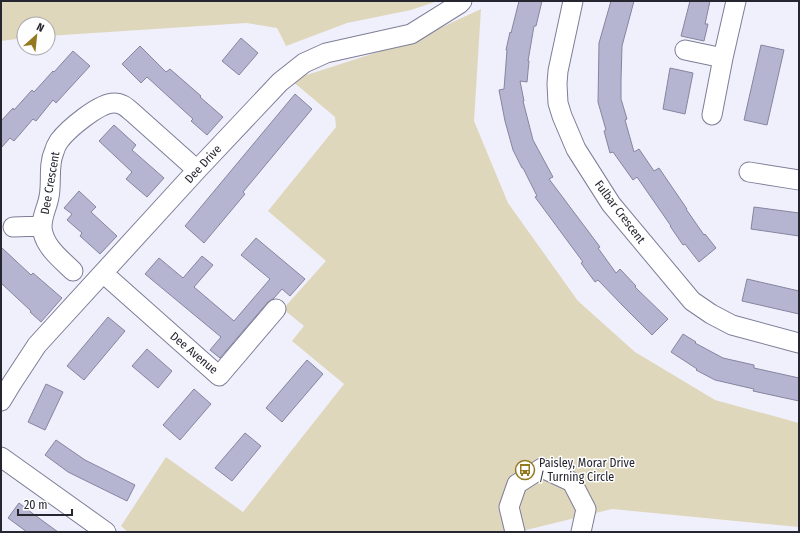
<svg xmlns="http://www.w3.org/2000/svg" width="800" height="533" viewBox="0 0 800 533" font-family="'Fira Sans Condensed',sans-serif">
<rect width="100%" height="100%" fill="#f0f0fc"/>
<path fill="#dfd7bc" d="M1,1H438L411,10L347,23L286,46L277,28L246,23L48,36V24H24V38L1,41Z
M481,9L474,121L508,203L578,301L635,352L715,400L799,423V527L612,509L518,532H128L121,526L166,457L243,512L344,384L292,341L304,326L283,309L326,261L268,211L336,127L335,117L291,80L412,41Z"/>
<path fill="#b5b5d2" stroke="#8585a0" d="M519,1H542L536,26H534L528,61H529L527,82L520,81L524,101H523L533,140L553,177L549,179L600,247L598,248L616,273L620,269L636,286L635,287L668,319L652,335L624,307L598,280L595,282L581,263L583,262L535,197L537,196L523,168H522L513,150L505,121L499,90L504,89L507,50H506L510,32L511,33Z
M611,1H634L622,46L621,80V99L627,119L625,120L634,152L639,149L654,171L659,168L687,209H686L704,235L705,234L716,248L699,262L685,244L683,245L670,226H671L637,177L633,180L613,152L610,153L604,131L606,130L598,102L599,43Z
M690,1H710L705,24H708L704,41L681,36Z
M241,38L258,53L239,75L222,61Z
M761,45L784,50L767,125L744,120Z
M140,46L166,72L170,69L201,96L200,97L223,117L207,135L191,121L193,119L147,77L141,83L122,64Z
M73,51L90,66L56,103L53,100L36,121L33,119L14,141L10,138L1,148V121L13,108L14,110L32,90L34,92L53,71L54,72Z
M670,68L693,73L685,114L663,109Z
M295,94L312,109L243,192L245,194L204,243L185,226Z
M114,125L136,145L132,150L164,178L147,197L126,179L132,172L99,141Z
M79,191L96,207L91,212L117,236L100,254L80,236L82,233L67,220L72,214L64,208Z
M754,207L799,213V236L751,229Z
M256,238L305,279L290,296L282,289L274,298L268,302L220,358L210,350L221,337L145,274L159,258L183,278L202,256L213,265L194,287L234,321L270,279L241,255Z
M1,247L31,275L33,273L62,298L41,322L30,312L31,311L1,283Z
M747,279L799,291V314L742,301Z
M108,317L125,331L84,380L67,366Z
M683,334L696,342L695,343L723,358L754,365V368L799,378V401L753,391L754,389L715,380L696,370L697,369L671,352Z
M147,349L172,371L158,388L132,366Z
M307,360L323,374L282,422L266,408Z
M46,384L63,392L45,430L28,422Z
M194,389L211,404L180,440L163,425Z
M245,433L261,446L232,481L215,468Z
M56,440L85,460L135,485L127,501L68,472L45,455Z
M19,503L32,513L58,532H27L8,518Z"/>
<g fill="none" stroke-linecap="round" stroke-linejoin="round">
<g stroke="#7e7d98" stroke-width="21">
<path id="minor" d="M573,1L558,71L557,84L558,103L562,116L576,149L611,204L692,301L711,314L732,325L799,343
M685,50L723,58
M712,115L723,58L736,1
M749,172L799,180
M13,227L42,226
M73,271C62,260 47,249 43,233C39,221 47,209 49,197C52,183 48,165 54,152C55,148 57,144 59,141C68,129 99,103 114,103C122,103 126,107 132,112L197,170
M103,273L219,376L276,309
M1,401L12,383L37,345L197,170L280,82L304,63L326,53L411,34L459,4L462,1
M1,457L106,532
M515,532L509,507L517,484L542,468L572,482L586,509L581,532"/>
</g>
<use href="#minor" stroke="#fff" stroke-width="19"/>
</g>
<defs>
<g id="bus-ring" transform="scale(1)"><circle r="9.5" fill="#fefefe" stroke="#937a21" stroke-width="1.5"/><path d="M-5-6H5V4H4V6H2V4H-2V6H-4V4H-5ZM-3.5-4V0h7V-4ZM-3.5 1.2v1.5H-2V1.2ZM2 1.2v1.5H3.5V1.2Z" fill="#937a21"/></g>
</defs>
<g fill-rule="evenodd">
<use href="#bus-ring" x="525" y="470"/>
</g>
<g text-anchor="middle" stroke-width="3" stroke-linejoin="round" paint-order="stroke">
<g font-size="12" fill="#262631" stroke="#fefefe">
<text transform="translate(203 164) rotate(-47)" y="4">Dee Drive</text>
<text transform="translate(50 183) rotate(-80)" y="4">Dee Crescent</text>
<text transform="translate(620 212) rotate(53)" y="4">Fulbar Crescent</text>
<text transform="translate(194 353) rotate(40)" y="4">Dee Avenue</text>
</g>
<g font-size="12" fill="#262631" stroke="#fefefe" text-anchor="start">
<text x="539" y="467">Paisley, Morar Drive<tspan x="539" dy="14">/ Turning Circle</tspan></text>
</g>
</g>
<rect width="800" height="533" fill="none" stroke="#262631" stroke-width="4"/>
<g transform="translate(36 36) rotate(27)"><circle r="19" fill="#fefefe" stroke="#a8a8ac"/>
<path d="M0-3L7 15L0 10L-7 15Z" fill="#937a21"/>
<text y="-6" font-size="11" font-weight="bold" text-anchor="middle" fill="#262631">N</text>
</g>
<path d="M18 509v6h54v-6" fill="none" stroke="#262631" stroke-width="2"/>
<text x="24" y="509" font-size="12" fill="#262631" stroke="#fefefe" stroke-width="3" paint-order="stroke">20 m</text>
</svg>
